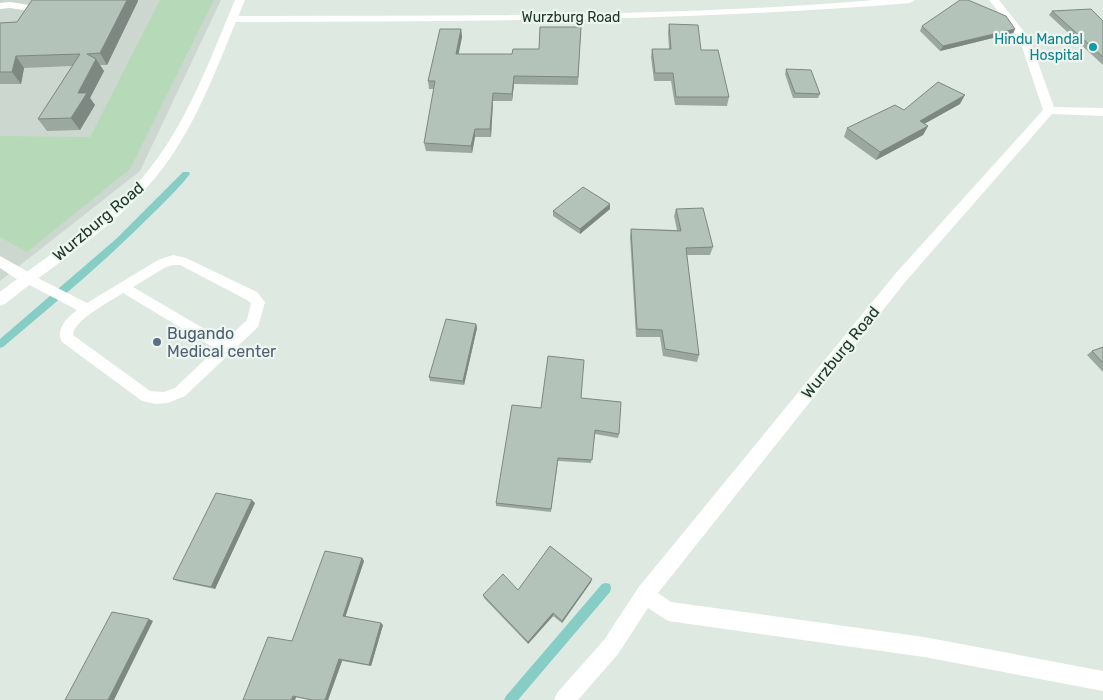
<svg xmlns="http://www.w3.org/2000/svg" width="1103" height="700" viewBox="0 0 1103 700" font-family="Rubik,sans-serif">
<rect width="100%" height="100%" fill="#dde9e1"/>
<path fill="#ccd8cf" d="M0,0H221L140,171L0,281Z"/>
<path fill="#b6dab7" d="M160,0H214L130,169L27,252L0,237V136L90,137Z"/>
<g fill="none" stroke-linecap="round" stroke-linejoin="round">
<path fill="#86cdc5" fill-rule="evenodd" d="M183,172H189L190,174C174,194 154,212 136,230C94,271 48,309 3,347L0,348V339L116,239Z
M606,583L610,584L611,588L610,592L518,700H504L506,696L602,584Z"/>
<path fill="#fff" fill-rule="evenodd" d="M173,255L186,258L257,292L265,302L258,327L185,396L168,403L156,404L142,401L62,342C55,329 67,318 77,310L22,281L21,278L22,275H32L87,303L158,260ZM173,265H180L247,300L251,303L247,320L225,341L133,287L166,267ZM123,293L216,349L175,388L164,392L150,391L73,335C74,319 110,302 123,293Z"/>
<path fill="#fff" fill-rule="evenodd" d="M875,0H915L910,3C684,22 458,21 232,22L227,19L232,16C446,15 661,18 875,0Z
M989,0H999L1029,38L1054,107L1103,108V116L1052,114L906,281L658,593L671,602L924,637L1103,671V691L924,657L668,621L648,608L618,654L578,700H554L557,693L604,640L638,588L896,273L1043,110L1019,38Z
M10,2L35,6L40,9L35,12L10,8L0,9V3Z
M0,256L32,274L34,278L32,282C21,285 9,273 0,268Z"/>
<path fill="#fff" fill-rule="evenodd" d="M235,0H245C218,63 195,134 149,185C108,232 53,265 5,304L0,306V292C47,255 102,223 142,178C186,127 209,61 235,0Z"/>
</g>
<path fill="#9aa89f" d="M32,0H138V1L107,65H100L104,71L90,98L95,105L80,130L47,131L38,119L72,66L24,68L21,84H0V23L17,22Z
M1052,11L1103,21V65L1049,15Z
M669,24L701,50L729,97L727,106L675,105L671,81H654L651,57L652,49H669L668,32Z
M922,26L1015,29L1013,33L940,51L920,31Z
M581,27L578,85L514,84L512,101H493L491,137H475L472,153L426,151L424,143L434,89H429L428,81L461,29L462,37L458,54H512L539,49Z
M786,69L820,94L818,98H793L785,74Z
M960,104L924,124L928,126L923,135L876,160L844,137L847,128L904,110Z
M610,204V209L580,234L553,216V211Z
M676,209L713,247L710,255H687L699,355L697,362L663,356L660,337H636L630,237L631,229L677,230L674,216Z
M476,324L477,328L464,385L430,381L429,377Z
M1103,347V372L1087,355L1092,351Z
M581,398L619,434L618,438L595,434L591,463L558,461L551,512L496,506V503L541,408Z
M255,503L215,589L177,581L173,579Z
M362,558L364,561L345,616L383,625L371,666L342,661L328,700H310L296,697L295,700L292,641Z
M591,582L562,623L553,616L528,644L484,598L483,595L518,590Z"/>
<path fill="#7d8882" d="M127,0H138V1L107,65L100,53Z
M461,29L462,37L457,62L456,54Z
M1015,29L1013,33L940,51L943,46Z
M16,56L24,68L21,84L12,72Z
M96,59L104,71L90,98L95,105L80,130L71,118L78,93Z
M514,76V84L512,101V94Z
M493,93V101L491,137L490,129Z
M965,95L960,104L915,129L920,121Z
M928,126L923,135L876,160L880,152Z
M475,129V137L472,153L471,146Z
M610,204V209L580,234V229Z
M476,324L477,328L464,385L463,381Z
M252,500L255,503L215,589L211,587Z
M362,558L364,561L345,618L343,616Z
M592,579L591,582L562,623V621Z
M553,613V616L528,644V642Z
M149,619L153,621L114,700H108Z
M381,623L383,625L371,666L369,665Z
M339,659L342,661L328,700H325Z
M293,696L296,697L295,700H291Z"/>
<path fill="#b3c3b9" stroke="#7d8882" d="M32,0H127L100,53L87,54L96,59L78,93H87L71,118L38,119L80,54L16,56L12,72H0V23L17,22Z
M960,0H968L1006,16L1015,29L943,46L922,26Z
M1091,9L1103,21V57L1052,11Z
M669,24L698,25L701,50H718L729,97H676L673,73H655L652,49H671Z
M540,27H581L578,77L514,76L512,94L493,93L490,129H475L471,146L424,143L435,81H428L440,29H461L456,54H512L513,49H539Z
M786,69L811,70L820,94L795,93Z
M938,82L965,95L920,121L928,126L880,152L847,128L895,105L904,110Z
M583,187L610,204L580,229L553,211Z
M703,208L713,247L686,248L699,355L665,349L662,330L637,329L631,229L681,231L676,209Z
M446,319L476,324L463,381L429,377Z
M1103,347V363L1092,351Z
M548,356L584,360L581,398L621,402L619,434L595,430L592,460L558,458L551,509L496,503L512,405L541,408Z
M216,493L252,500L211,587L173,579Z
M550,546L592,579L562,621L553,613L528,642L483,595L503,574L518,590Z
M325,551L362,558L343,616L381,623L369,665L339,659L325,700H312L293,696L291,700H243L268,637L292,641Z
M112,612L149,619L108,700H65Z"/>
<circle fill="#0f9aa8" stroke="#edf6ef" stroke-width="2" cx="1093" cy="47" r="5"/>
<circle fill="#5c6f8a" stroke="#edf6ef" stroke-width="2" cx="157" cy="342" r="5"/>
<g text-anchor="middle" stroke-width="4.5" stroke-linejoin="round" paint-order="stroke">
<g font-size="14" fill="#20372b" stroke="#edf6ef">
<text x="571" y="22">Wurzburg Road</text>
</g>
<g font-size="14" fill="#0d838f" stroke="#edf6ef" text-anchor="end">
<text x="1083" y="44">Hindu Mandal<tspan x="1083" dy="16">Hospital</tspan></text>
</g>
<g font-size="16" fill="#20372b" stroke="#edf6ef">
<text transform="translate(98 221) rotate(-40)" y="6">Wurzburg Road</text>
<text transform="translate(840 352) rotate(-51)" y="6">Wurzburg Road</text>
</g>
<g font-size="16" fill="#4e5e75" stroke="#edf6ef" text-anchor="start">
<text x="167" y="339">Bugando<tspan x="167" dy="18">Medical center</tspan></text>
</g>
</g>
</svg>
